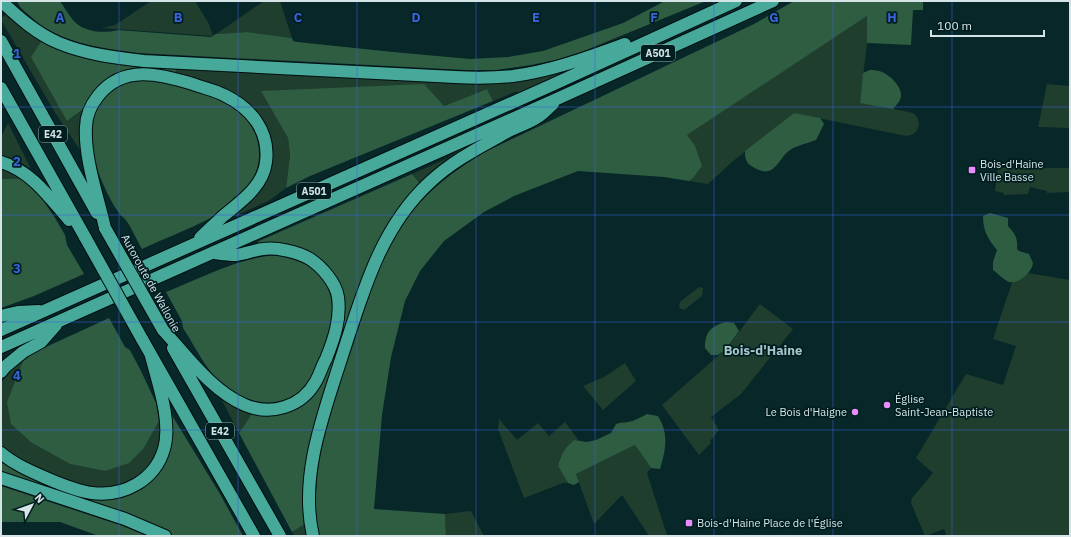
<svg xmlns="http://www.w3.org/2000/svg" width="1071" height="537" viewBox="0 0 1071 537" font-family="'IBM Plex Sans',sans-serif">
<rect width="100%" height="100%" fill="#082729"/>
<path fill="#203e2d" d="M151,1H195L209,24L213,36L102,28L115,25Z
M264,1H280L292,38L247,32L216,34Z
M8,13L43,39L67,121L86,108L82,153L54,111L1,20V18Z
M867,16V43L860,102L913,113C923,120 920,135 906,136L794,113L732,162L708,184L689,181L693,178L686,135Z
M574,66L575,68L519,94L517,91L493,101L487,89L444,106L262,91L288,138L290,155L286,188L270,200L231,218L250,200L261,188L263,123L175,73L177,67L424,79Z
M1047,84L1070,86V128L1038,127Z
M8,123L31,169L20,162L1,155V137Z
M484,138L421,185L412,174L448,158L462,148Z
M1,166L24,179H1Z
M998,168H1070V192L1047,193V191L1030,187L1028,194L1004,195V193L995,191Z
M1016,271L1070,280V536H947L944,529L925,536L911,503L912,498L933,473L916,458L966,374L1003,385L1016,346L993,339Z
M699,287L703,288L702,296L684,310L679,308L680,302Z
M760,304L793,329L741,394L711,417L719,430L710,441L711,443L699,455L662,405L726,349Z
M23,361L7,402L32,443L70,464L105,471L144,448L159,421L161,431L159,446L153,463L144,474L120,487L90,488L66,481L11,456L1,446V383L9,372Z
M625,363L636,381L603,410L583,386L604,377Z
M218,393L253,412L239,433Z
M499,419L517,440L538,423L549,436L565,422L579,441L574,440L561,456L558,466L568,483H563L524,498L498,429Z
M635,445L651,468L647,473L667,535L666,536H649L622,495L594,524L576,474Z
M471,511L484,536H446L445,514Z
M305,524L308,536H295L292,532Z"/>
<path fill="#2e5d42" d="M17,1H60C64,7 68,14 73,20C83,32 103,34 118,30L211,37L216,34L247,32L292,38L293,41L297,42L393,52L470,59L508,57L543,51L623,23L665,1H706L584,51L556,60L531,65L496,70H465L138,53C101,48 57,43 29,15C24,11 19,7 17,1Z
M794,1H923V10H913L911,45L867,43V16L687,135L695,146L702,166L693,178L689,181L664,177L578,171L514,196L484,212L444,241L420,271L405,301L391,357L382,415L374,509L445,514L446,536H319C306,472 336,393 357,333C369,296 381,257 403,224C425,192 455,169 489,150L754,24Z
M43,39L177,67L175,73L159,69L138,70L67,121L31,57Z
M870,70C873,70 876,70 879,71C888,73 902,86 901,96C901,101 896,105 893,109L860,103L863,73Z
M144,79C162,81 174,85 191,90C224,100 260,115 259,156C259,172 250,188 239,199C218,219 169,236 142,249C136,239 132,228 125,219C123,217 120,215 119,213C113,205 108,195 104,186C90,156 82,108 115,88C124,82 134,81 144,79Z
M424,84L444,106L487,89L493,101L310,176L286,188L290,155L288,138L261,91Z
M794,113L820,118L824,124L816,140C808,143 798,145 790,150C776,161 775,180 753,167C746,163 745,159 745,151Z
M412,174L421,185L381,240L304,499L305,524L292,532L239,433L253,412L273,414L326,372L338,282L327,265L315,256L257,245L259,241Z
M1,179H24L39,194L55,218L65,235L67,245L84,274L34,296L1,308Z
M990,213L1008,218V226C1015,234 1018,238 1017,249L1019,251L1029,254L1033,263C1032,272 1019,284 1009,282C1004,280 997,273 993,270V262L997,250C988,239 983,231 983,216Z
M278,255C294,260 314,264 323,279C338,304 332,322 323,349C320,357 318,367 314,375C293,412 250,409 221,383C205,369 195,346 183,328L182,321L166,292C202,278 239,257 278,255Z
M109,318L125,347L130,350L141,371L156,403L159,421L144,448L129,463L105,471L70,464L32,443L11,424L7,402L23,361L35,352Z
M726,322L734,323L739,331L726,349L718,355H711L705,348C705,332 711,326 726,322Z
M170,412L220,494L243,536H175L166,532L1,474V464L3,463L17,472L48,485L105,499L124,496L139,490L151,481Z
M647,414L658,416C669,434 666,449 660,469L651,468L635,445L576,474L579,482L574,485L568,483L558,466C561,454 565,448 574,440L587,442L596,440L611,433L616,424C621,422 624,423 628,422C635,421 641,417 647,414Z
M1,486L123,526L147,536H99L60,522H1Z"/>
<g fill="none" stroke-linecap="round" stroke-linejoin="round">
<g stroke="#000e11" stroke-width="14">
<path id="highway" d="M1,1C18,17 37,34 59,43C85,54 116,58 144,61L455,77C474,78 494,78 513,76C552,71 589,57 625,44
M1,41L97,213
M1,88L85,237
M1,162C31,171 49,197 69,220
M105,228C98,197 84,158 86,127C86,116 91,105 98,96C123,64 160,74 193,84C203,88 215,90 224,95C251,108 270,131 266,162C263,187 240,202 222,217C215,224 207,231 200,238
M1,316L18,312L39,311
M1,330L552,85L736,1
M163,330C187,356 212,391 245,405C271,416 302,407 316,381C320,374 322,366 326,359C334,339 341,319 338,297C336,283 322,267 310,259C298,252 277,247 263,249C254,250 245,254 236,255C229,255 222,254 215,253
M142,339L254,536
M1,347L559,98L773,1
M173,348L280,536
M1,372L6,366L23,352L41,342L56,325
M1,453C14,464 30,471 46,478C60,484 76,491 92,493C124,497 155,480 164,449C172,422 158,383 151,356
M1,478L125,519L165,536
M313,536C299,476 324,413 342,356C362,295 380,228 429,183C452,161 480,147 507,132C518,126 533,122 542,114C546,111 549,107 553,104"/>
</g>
<use href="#highway" stroke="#47a999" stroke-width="12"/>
<g stroke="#000e11" stroke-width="14" stroke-linecap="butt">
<path id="highway-bridge" d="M105,228L163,330
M85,237L142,339"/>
</g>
<use href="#highway-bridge" stroke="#47a999" stroke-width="12"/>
</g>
<path fill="none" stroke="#3965da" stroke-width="1" stroke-opacity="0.55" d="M119,1V536M238,1V536M357,1V536M476,1V536M595,1V536M714,1V536M833,1V536M952,1V536M1,107H1070M1,215H1070M1,322H1070M1,430H1070"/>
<g fill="#e98dfe" stroke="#001d20" stroke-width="1.5">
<rect x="968" y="166" width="8" height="8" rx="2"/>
<circle cx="887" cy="405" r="4"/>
<circle cx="855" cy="412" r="4"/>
<rect x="685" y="519" width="8" height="8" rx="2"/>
</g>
<g text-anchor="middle" stroke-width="3.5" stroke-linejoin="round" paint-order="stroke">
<g fill="#001d20" stroke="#95a9ab" stroke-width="1">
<rect x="641" y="45" width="34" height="16" rx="3"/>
<rect x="39" y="126" width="28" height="16" rx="3"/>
<rect x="297" y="183" width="34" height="16" rx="3"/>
<rect x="206" y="423" width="28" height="16" rx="3"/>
</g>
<g font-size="10" font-weight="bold" fill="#d5e5e7">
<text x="658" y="57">A501</text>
<text x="53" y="138">E42</text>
<text x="314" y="195">A501</text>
<text x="220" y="435">E42</text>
</g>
<g font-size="11" fill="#d5e5e7" stroke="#001d20" text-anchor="start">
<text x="980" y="168">Bois-d'Haine<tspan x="980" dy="13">Ville Basse</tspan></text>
<text x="895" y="403">Église<tspan x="895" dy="13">Saint-Jean-Baptiste</tspan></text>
<text x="847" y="416" text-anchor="end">Le Bois d'Haigne</text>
<text x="697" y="527">Bois-d'Haine Place de l'Église</text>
</g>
<g font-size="11" fill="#d5e5e7" stroke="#001d20">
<text transform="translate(151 283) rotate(61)" y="4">Autoroute de Wallonie</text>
</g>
<g font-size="13" font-weight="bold" fill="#a6c7cb" stroke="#001d20">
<text x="763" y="355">Bois-d'Haine</text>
</g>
</g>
<g font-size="13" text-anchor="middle" font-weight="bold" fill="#3965da" stroke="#001d20" stroke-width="3.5" stroke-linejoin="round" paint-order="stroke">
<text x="60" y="22">A</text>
<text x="178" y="22">B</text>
<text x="298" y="22">C</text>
<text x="416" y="22">D</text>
<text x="536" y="22">E</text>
<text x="654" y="22">F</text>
<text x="774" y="22">G</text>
<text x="892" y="22">H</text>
<text x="17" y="58">1</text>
<text x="17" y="166">2</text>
<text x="17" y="273">3</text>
<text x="17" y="380">4</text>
</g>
<rect width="1071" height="537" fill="none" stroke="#d5e5e7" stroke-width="4"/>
<g transform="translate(32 505) rotate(49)" stroke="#001d20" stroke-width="3" paint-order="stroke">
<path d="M0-3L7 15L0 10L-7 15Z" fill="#d5e5e7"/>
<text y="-6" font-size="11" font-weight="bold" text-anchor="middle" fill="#d5e5e7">N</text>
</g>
<path d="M931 30v6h113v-6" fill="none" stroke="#d5e5e7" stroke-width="2"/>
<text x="937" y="30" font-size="12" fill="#d5e5e7" stroke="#001d20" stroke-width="3" paint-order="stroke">100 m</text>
</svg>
